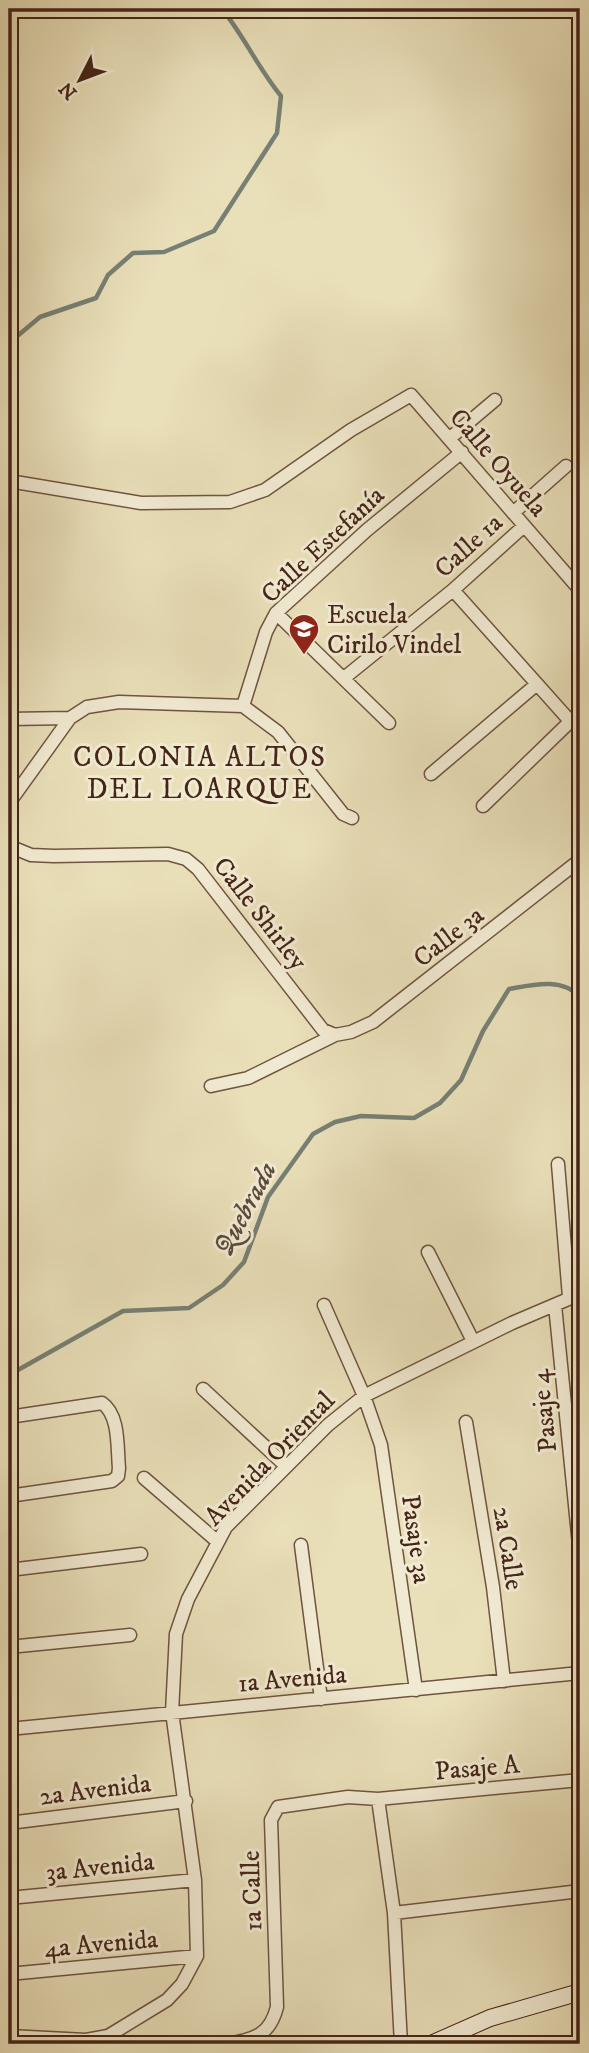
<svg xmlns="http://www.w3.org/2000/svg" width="589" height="2053" viewBox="0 0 589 2053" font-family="'IM FELL DW Pica',serif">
<rect width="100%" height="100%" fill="#e9dfb9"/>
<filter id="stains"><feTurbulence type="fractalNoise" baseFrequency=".00286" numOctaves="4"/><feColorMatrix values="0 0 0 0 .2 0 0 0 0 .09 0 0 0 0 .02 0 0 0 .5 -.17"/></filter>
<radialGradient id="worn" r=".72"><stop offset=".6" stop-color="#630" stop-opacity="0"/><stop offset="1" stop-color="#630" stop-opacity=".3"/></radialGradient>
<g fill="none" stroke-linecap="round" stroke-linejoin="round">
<path stroke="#778074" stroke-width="4.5" d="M9,343L40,317L96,298L108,275L133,253L164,252L214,231L277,133L281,96C258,68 244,36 222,9
M9,1375L123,1311L189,1308L223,1285L244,1262L268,1197L313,1134L335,1122L361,1116L414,1118L440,1103L461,1080L483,1031L509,989C532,985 562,977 580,997"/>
<g stroke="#6f5440" stroke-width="15">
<path id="street" d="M450,438L495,400
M9,481L141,503L230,502L265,490L351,430L411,395L580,590
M513,513L566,466
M453,590L570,721
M276,613L389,723
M344,678L453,590L524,526
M243,706L266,632L276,613L367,530L462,452
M9,719L70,718L87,707L119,702L243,706L278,732L343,814L352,818
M431,774L537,684
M9,803L70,718
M483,806L580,712
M9,846L31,855L54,856L168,854L186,859L198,869L323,1030L335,1035
M211,1086L248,1078L335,1035L351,1032L373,1022L580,860
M558,1164L569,1297
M428,1252L473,1341
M324,1305L364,1396L381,1445L416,1690
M555,1305L580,1555
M203,1389L286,1466
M9,1417L102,1403C120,1415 117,1449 119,1468L118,1476L112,1481L9,1496
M466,1422L493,1587L504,1681
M144,1478L218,1542
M301,1545L321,1699
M9,1570L141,1554
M9,1647L130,1635
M9,1729L580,1673
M378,1799L394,1913L401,2044
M9,1823L186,1801
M9,1898L195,1880
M394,1913L580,1891
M9,1974L197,1956
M9,2036L86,2040L108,2036L167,2000L182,1984L197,1956L195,1880L172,1712L176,1634L188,1599L226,1527L328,1425L364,1396L512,1323L580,1294
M228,2044C255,2039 270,2035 277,2007L271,1820L278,1807L348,1797L378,1799L580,1780"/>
</g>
<g stroke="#462517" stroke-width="18">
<path id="secondary" d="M431,2044L490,2018L580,1992"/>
</g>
<use href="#street" stroke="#f1ead2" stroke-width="12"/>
<use href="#secondary" stroke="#f1ead2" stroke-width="16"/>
</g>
<defs>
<g id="school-pin" transform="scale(1.575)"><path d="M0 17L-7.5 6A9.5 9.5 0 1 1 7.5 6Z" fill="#8f2418" stroke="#f1ead2"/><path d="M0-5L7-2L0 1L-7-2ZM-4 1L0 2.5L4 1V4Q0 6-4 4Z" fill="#fff"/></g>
</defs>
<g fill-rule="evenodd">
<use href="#school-pin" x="304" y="629"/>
</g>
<g text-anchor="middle" stroke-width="6" stroke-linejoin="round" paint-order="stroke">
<g font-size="26" fill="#462517" stroke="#f1ead2">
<text transform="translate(499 462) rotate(49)" y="9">Calle Oyuela</text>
<text transform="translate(322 544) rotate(-43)" y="9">Calle Estefanía</text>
<text transform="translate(468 545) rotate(-42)" y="9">Calle 1a</text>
<text transform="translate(261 913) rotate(52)" y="9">Calle Shirley</text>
<text transform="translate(448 936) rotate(-38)" y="9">Calle 3a</text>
<text transform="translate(543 1411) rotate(-96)" y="9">Pasaje 4</text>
<text transform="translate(269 1458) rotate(-46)" y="9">Avenida Oriental</text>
<text transform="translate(417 1539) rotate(82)" y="9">Pasaje 3a</text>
<text transform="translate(509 1548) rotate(81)" y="9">2a Calle</text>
<text transform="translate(292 1678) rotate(-5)" y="9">1a Avenida</text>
<text transform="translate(477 1767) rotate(-5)" y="9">Pasaje A</text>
<text transform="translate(95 1789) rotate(-7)" y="9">2a Avenida</text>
<text transform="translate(100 1866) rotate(-6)" y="9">3a Avenida</text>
<text transform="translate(251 1891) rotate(-92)" y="9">1a Calle</text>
<text transform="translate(101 1943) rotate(-5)" y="9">4a Avenida</text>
</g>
<g font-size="26" fill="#462517" stroke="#f1ead2" text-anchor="start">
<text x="327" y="623">Escuela<tspan x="327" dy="30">Cirilo Vindel</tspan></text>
</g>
<g font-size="28" letter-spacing="2" fill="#462517" stroke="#f1ead2">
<text x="200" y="766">COLONIA ALTOS<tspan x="200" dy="32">DEL LOARQUE</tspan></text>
</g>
<g font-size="28" font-style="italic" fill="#5a4b3e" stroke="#f1ead2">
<text transform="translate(244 1208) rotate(-62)" y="10">Quebrada</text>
</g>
</g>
<rect width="589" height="2053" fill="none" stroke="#e9dfb9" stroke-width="35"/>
<rect x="10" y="10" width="568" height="2032" fill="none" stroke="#462517" stroke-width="3.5"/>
<rect x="18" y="18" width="554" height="2018" fill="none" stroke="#462517" stroke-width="2"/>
<g transform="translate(80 80) rotate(228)" stroke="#f1ead2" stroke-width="5" paint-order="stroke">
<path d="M0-5L12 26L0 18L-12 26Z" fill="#462517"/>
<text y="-10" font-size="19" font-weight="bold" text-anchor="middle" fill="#462517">N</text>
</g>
<rect width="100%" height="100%" filter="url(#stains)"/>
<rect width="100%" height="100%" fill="url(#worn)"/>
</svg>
